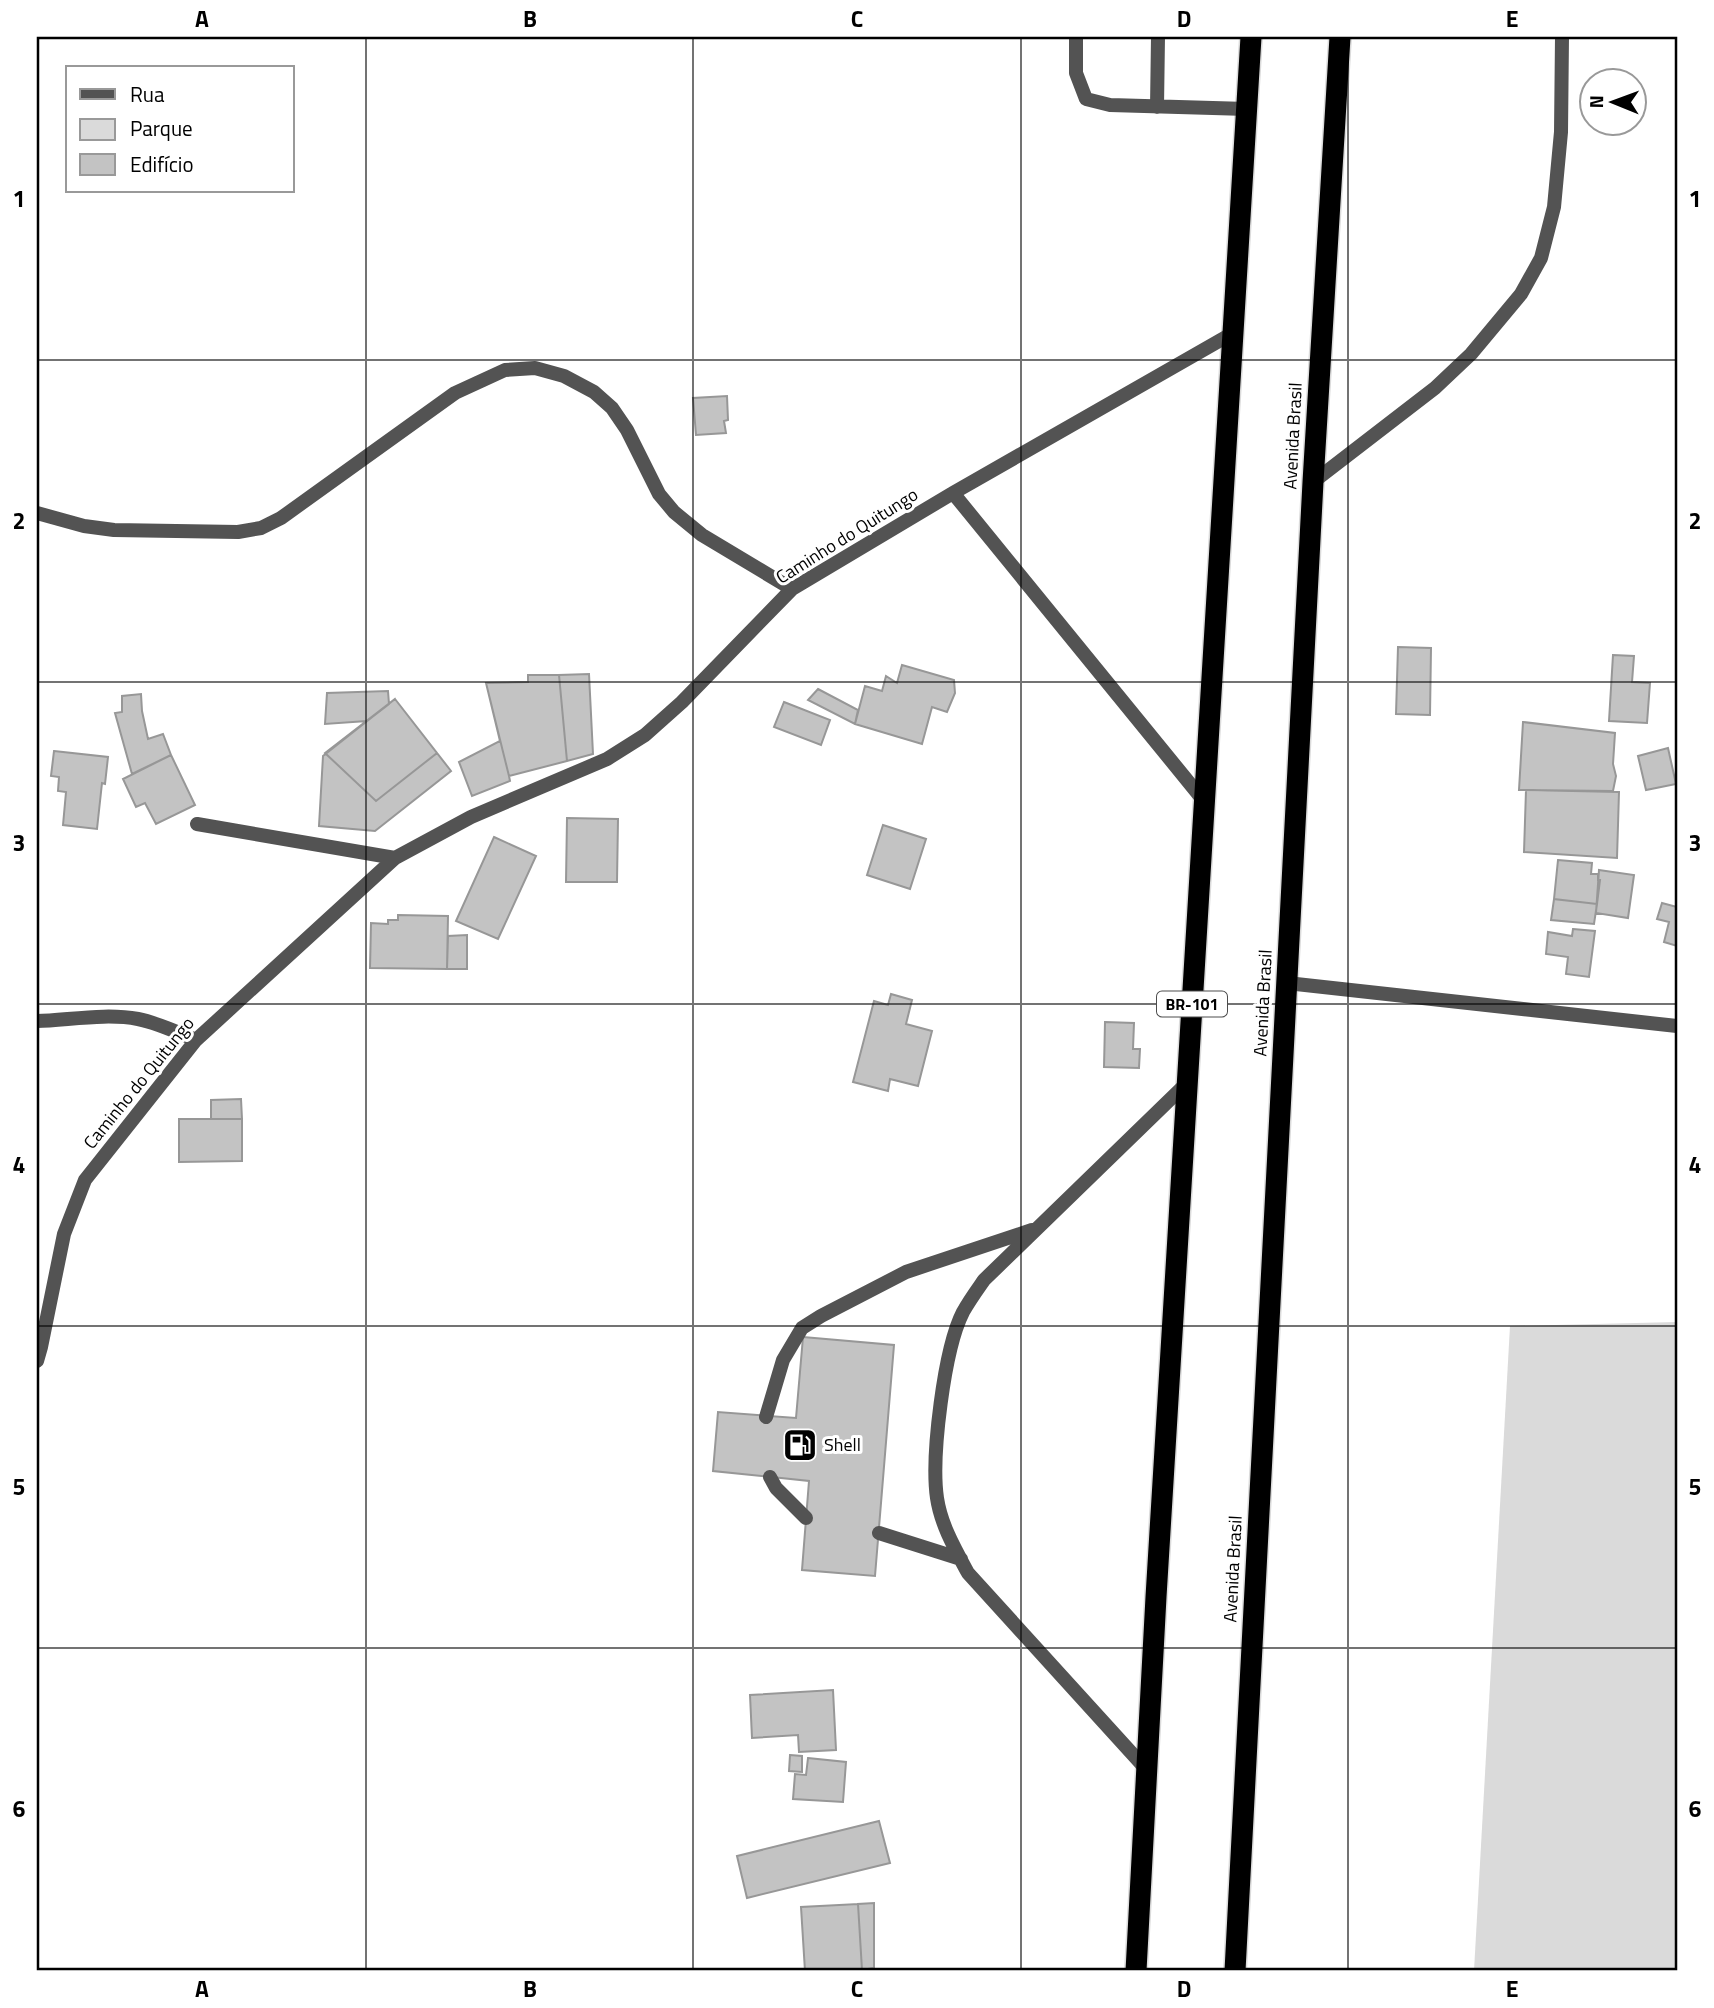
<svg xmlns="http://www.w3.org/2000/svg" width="1714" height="2008" viewBox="0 0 1714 2008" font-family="'Titillium Web',sans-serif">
<rect width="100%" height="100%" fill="#fff"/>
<path fill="#dadada" d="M1677,1322V1971H1474L1510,1326Z"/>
<path fill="#c3c3c3" stroke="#979797" stroke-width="2" d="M727,396L728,420L724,421L726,433L696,435L693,398Z
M1398,647L1431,648L1430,715L1396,714Z
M1613,655L1634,656L1632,682L1650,683L1647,723L1609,721Z
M902,665L954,680L955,693L947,712L932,707L922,744L855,724L865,686L882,691L886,676L897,683Z
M589,674L593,754L567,761L559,675Z
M528,675H559L567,761L509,776L486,683L528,682Z
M528,675H559L567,761L509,776L510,781L472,796L459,762L500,741L486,683L528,682Z
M818,689L858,710L855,724L808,700Z
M388,691L389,704L367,721L325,724L327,693Z
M141,694L142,711L148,739L163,734L171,755L132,774L115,713L122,712V696Z
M395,699L451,771L375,831L319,826L323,756Z
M395,699L437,753L376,801L325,753Z
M784,702L830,720L821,745L774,727Z
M1523,722L1615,733L1613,764L1616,776L1613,791L1519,790Z
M1668,748L1676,784L1646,790L1638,756Z
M54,751L108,757L105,784L102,783L97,829L63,825L66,792L58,791L59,777L51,776Z
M171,755L195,805L156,824L145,803L136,807L123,779Z
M1526,790L1619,792L1617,858L1524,852Z
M567,818L618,819L617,882H566Z
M883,825L926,839L910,889L867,875Z
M494,837L536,856L498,939L456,921Z
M1558,860L1592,863L1591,874H1598V880H1600L1597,904L1554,899Z
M1599,870L1634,875L1628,918L1596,913Z
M1554,899L1597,904L1594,924L1551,920Z
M1662,903L1677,907V946L1664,942L1669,922L1657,919Z
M398,915L448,916L447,969L370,968L371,923L388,924V920H398Z
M1573,929L1595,931L1589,977L1566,974L1568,957L1546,954L1548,932L1572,936Z
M467,935V969H447L448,936Z
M891,994L912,1000L906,1024L932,1031L918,1086L890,1079L888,1091L853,1082L874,1001L888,1005Z
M1105,1022L1134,1023L1133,1049H1140L1139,1068L1104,1067Z
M241,1099L242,1119H211V1100Z
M179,1119H242V1161L179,1162Z
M803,1337L894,1345L875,1576L802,1570L809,1481L713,1471L718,1412L796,1418Z
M833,1690L836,1750L799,1752L798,1735L752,1738L750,1695Z
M790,1755L802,1756V1772L789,1771Z
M808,1758L846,1762L843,1802L793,1799L795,1774L806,1775Z
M879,1821L890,1863L747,1898L737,1856Z
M874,1903V1968L862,1970L858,1904Z
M858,1904L862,1970L805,1971L801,1907Z"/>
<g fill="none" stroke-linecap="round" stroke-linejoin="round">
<g stroke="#dbdbdb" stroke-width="24">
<path id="highway" d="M1136,1971L1156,1597L1251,37
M1235,1971L1313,482L1340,37"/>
</g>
<path stroke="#535353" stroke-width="14" d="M1076,37V73L1086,99L1110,105L1247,109
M1157,107L1158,37
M766,1417L783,1360L802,1328L821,1316L906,1272L1032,1230
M770,1477L776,1488L806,1518
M879,1533L961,1559
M1147,1770L968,1573C955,1549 941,1525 937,1498C931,1457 944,1349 963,1312C969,1301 977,1290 984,1280L1188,1082"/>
<path stroke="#535353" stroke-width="14" d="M1313,482L1435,388L1471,354L1521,294L1541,258L1554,207L1561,132L1562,37
M953,493L1204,801
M37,513L84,526L114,530L238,532L261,528L281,518L455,393L505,370L535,368L564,376L594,392L612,408L627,430L659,494L674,512L702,535L792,589
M197,824L395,858
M1287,983L1677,1026
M37,1021C69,1020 106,1013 138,1019C158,1023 177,1032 196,1040
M37,1361L41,1347L64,1234L85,1180L196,1040L395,858L471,817L607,759L645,735L682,702L792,589L953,493L1233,333"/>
<use href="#highway" stroke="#000" stroke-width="21"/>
</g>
<path fill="none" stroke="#000" stroke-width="2" stroke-opacity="0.55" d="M366,37V1971M693,37V1971M1021,37V1971M1348,37V1971M37,360H1677M37,682H1677M37,1004H1677M37,1326H1677M37,1648H1677"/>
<defs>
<g id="fuel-square" transform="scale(1.75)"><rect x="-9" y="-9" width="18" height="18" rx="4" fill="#000" stroke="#fff"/><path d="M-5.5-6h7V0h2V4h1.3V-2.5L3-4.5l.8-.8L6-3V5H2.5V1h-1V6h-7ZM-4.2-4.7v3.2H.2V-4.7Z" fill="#fff"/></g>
</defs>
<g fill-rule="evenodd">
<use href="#fuel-square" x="800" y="1445"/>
</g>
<g text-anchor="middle" stroke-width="6" stroke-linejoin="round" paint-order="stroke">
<rect fill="#fff" stroke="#4c4c4c" stroke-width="2" x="1157" y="991.5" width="70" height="25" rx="5"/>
<g font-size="16" font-weight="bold" fill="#000">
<text x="1192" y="1010">BR-101</text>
</g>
<g font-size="18" fill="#000" stroke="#fff">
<text transform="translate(1293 436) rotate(-87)" y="6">Avenida Brasil</text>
<text transform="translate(847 536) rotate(-32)" y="6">Caminho do Quitungo</text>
<text transform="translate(1263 1003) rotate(-87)" y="6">Avenida Brasil</text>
<text transform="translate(139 1083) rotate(-51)" y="6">Caminho do Quitungo</text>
<text transform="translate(1233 1569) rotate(-87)" y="6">Avenida Brasil</text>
</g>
<g font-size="18" fill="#000" stroke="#fff" text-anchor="start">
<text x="824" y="1451">Shell</text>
</g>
</g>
<rect width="1714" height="2008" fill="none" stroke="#ffffff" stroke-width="77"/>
<rect x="66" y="66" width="228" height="126" fill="#ffffff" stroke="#999999" stroke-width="2"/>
<rect x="80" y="89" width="35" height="10" fill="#535353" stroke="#999999" stroke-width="2"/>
<text x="130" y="102" font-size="21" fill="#000000">Rua</text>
<rect x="80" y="119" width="35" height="21" fill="#dadada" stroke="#999999" stroke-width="2"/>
<text x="130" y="136" font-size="21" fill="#000000">Parque</text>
<rect x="80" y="154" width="35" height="21" fill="#c3c3c3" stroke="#999999" stroke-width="2"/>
<text x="130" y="172" font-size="21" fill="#000000">Edifício</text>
<g transform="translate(1613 102) rotate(271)"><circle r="33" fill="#ffffff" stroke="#999999" stroke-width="2"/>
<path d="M0-5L12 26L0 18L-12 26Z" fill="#000000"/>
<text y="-10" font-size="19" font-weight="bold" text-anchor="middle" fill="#000000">N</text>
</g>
<rect x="38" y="38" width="1638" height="1931" fill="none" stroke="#000" stroke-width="2.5"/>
<g font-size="23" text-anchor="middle" font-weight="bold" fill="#000">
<text x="202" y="27">A</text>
<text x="530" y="27">B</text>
<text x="857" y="27">C</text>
<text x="1184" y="27">D</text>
<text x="1512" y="27">E</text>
<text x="19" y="207">1</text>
<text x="1695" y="207">1</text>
<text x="19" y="529">2</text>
<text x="1695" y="529">2</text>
<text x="19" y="851">3</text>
<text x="1695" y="851">3</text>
<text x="19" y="1173">4</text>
<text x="1695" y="1173">4</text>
<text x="19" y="1495">5</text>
<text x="1695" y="1495">5</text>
<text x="19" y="1817">6</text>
<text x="1695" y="1817">6</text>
<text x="202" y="1997">A</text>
<text x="530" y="1997">B</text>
<text x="857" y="1997">C</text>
<text x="1184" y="1997">D</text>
<text x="1512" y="1997">E</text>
</g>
</svg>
